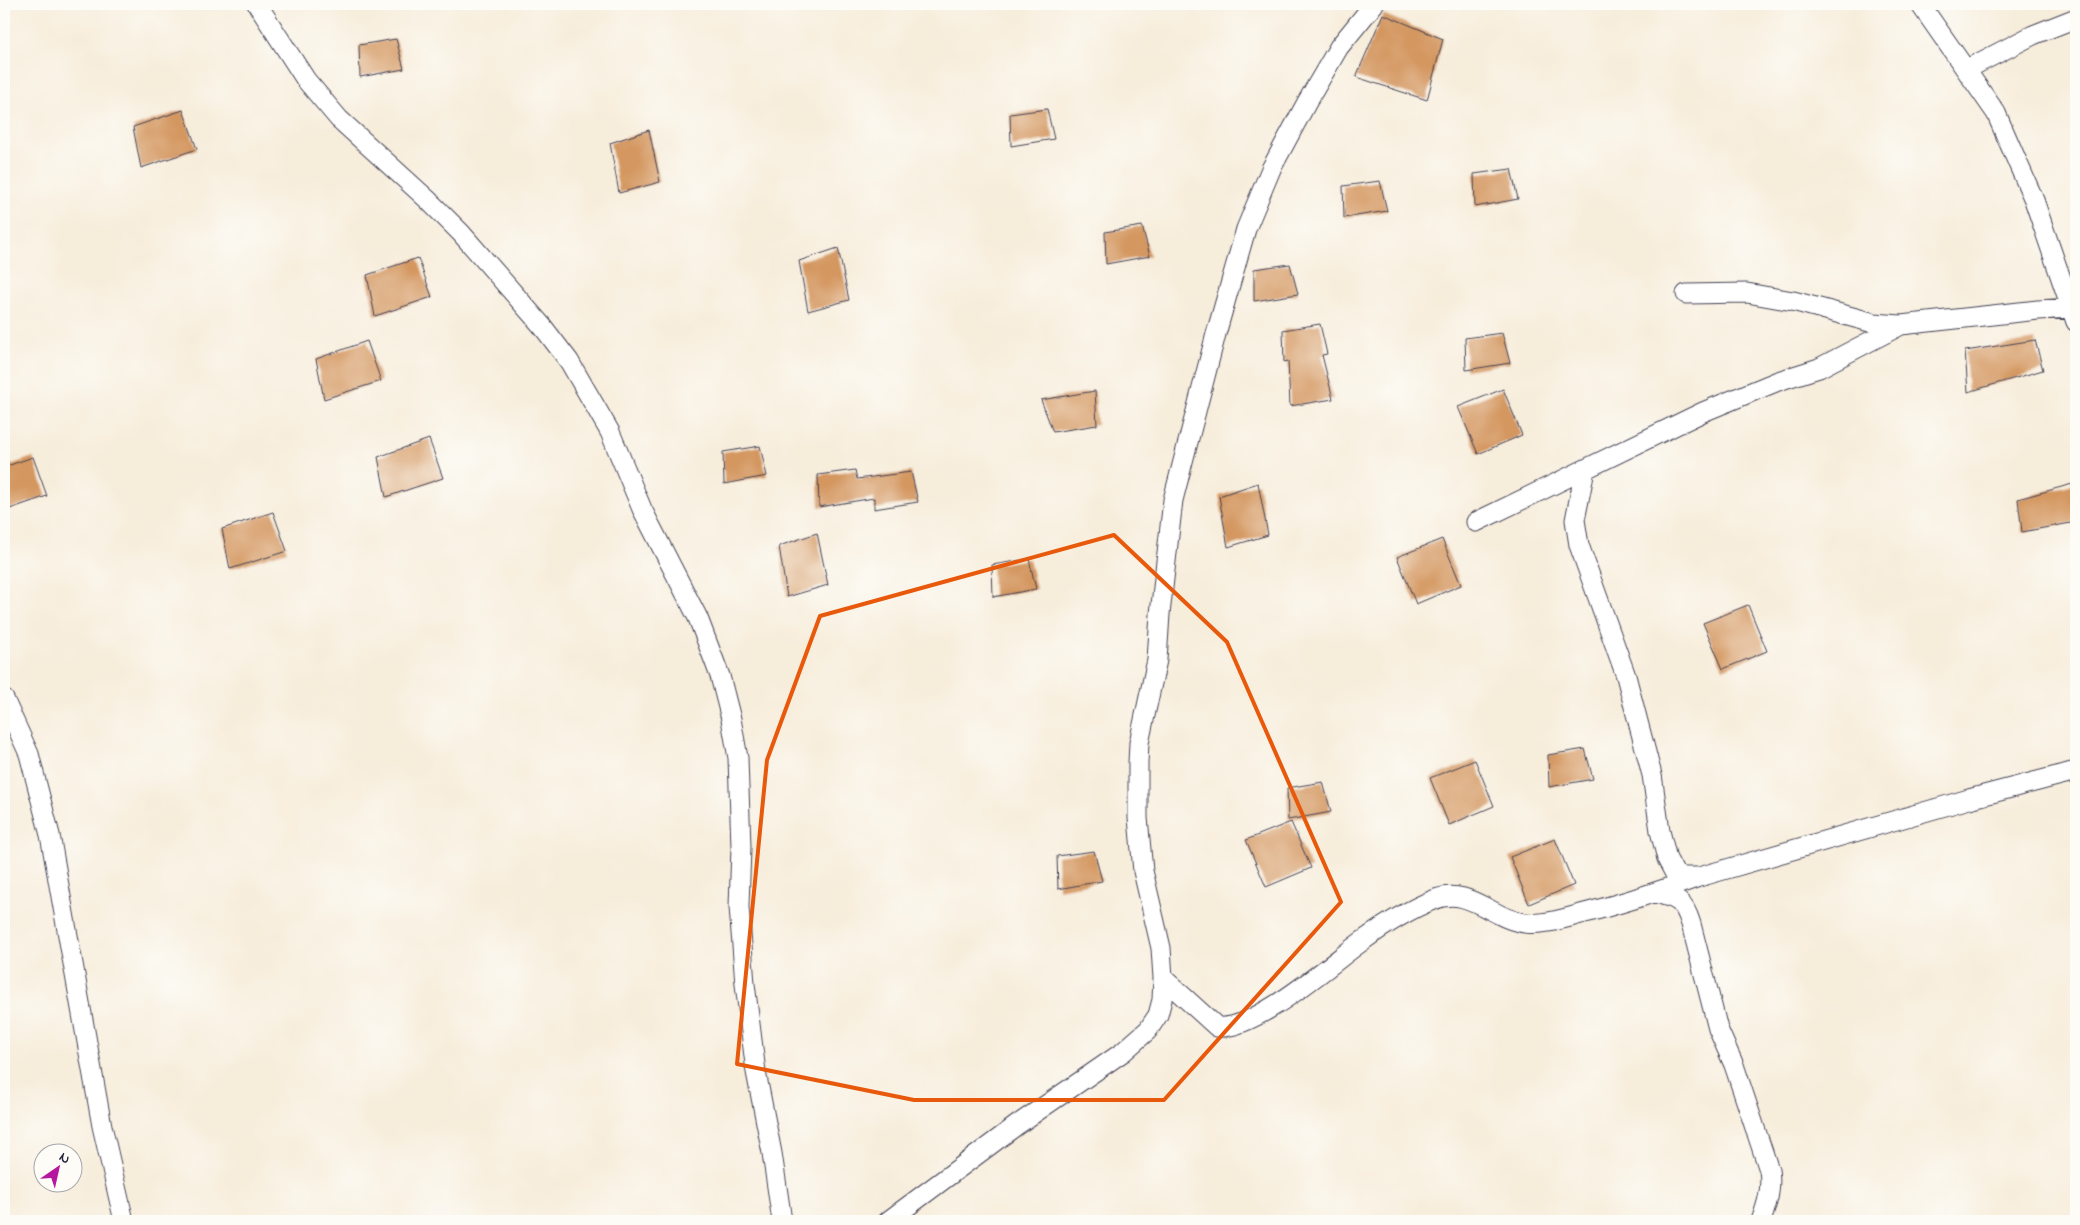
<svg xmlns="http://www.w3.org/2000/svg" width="2080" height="1225" viewBox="0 0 2080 1225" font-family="'Indie Flower',sans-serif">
<rect width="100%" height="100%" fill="#fdfcf7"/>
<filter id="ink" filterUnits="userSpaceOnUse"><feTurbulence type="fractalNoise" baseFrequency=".02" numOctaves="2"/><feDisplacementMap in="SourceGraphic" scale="10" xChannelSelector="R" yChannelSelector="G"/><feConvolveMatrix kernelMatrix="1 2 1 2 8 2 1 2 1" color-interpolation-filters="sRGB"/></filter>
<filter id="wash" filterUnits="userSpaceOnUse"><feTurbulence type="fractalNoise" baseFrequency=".0096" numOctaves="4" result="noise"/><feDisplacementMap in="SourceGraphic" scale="20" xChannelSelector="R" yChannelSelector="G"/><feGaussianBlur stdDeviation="1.12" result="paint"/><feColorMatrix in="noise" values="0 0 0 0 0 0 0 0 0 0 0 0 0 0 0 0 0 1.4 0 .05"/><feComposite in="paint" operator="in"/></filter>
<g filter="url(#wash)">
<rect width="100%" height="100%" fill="#f7eddb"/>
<g id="blocks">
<path fill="#d49761" d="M1383,14L1443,39L1427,100L1356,77Z
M396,39L404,69L360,77L359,45Z
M1047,109L1054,139L1011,146L1010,114Z
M183,110L197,149L141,168L133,127Z
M649,130L660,182L619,193L610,143Z
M1511,169L1518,199L1475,207L1474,174Z
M1380,181L1387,211L1344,218L1343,186Z
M1142,226L1150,256L1106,264L1105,232Z
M838,248L849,300L808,311L799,261Z
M418,258L432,297L375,316L367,275Z
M1290,264L1298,294L1254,301V269Z
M1320,324L1327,354L1322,355L1333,399L1290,406L1288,361L1284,362L1283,330Z
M1502,333L1510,363L1466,370L1465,338Z
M2035,340L2043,370L1968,392L1965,351Z
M367,341L381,381L324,399L316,359Z
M1503,389L1522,435L1478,454L1458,407Z
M1095,391L1097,425L1053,432L1041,400Z
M429,439L443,478L386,497L378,457Z
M760,446L767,476L724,484L723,452Z
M33,457L47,496L4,511V467Z
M855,470L857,479L911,472L918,502L874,509V498L819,507L818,475Z
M1258,483L1268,535L1228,547L1219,496Z
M2076,483V522L2022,532L2018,499Z
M273,512L287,551L230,569L222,529Z
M817,533L828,585L787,597L779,546Z
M1442,539L1461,585L1416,604L1397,557Z
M1029,559L1036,589L993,597L992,565Z
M1748,605L1767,651L1723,669L1703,623Z
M1585,749L1593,779L1549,787L1548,755Z
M1475,760L1494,806L1449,825L1430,778Z
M1323,782L1331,812L1288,820L1287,788Z
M1291,822L1311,868L1266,887L1246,840Z
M1555,839L1574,885L1529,904L1510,857Z
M1094,851L1102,881L1058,889L1057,856Z"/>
</g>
</g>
<g filter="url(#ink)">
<use href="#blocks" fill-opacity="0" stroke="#424053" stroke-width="1"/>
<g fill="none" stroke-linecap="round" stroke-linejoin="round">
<g stroke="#424053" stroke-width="21">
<path id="street" d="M257,4L306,80L339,119L427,199L461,233L543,327L569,361L610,432L642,509L698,618L720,676L731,719L738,758L741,847L739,907L745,984L756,1072L772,1153L782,1221
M1920,4L1996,113L2034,200L2076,322
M1967,69L2033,35L2076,18
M1686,294L1747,293L1793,301L1874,323L1901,325L2038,310L2072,308
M1585,470L1575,520L1579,545L1626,676L1652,775L1660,831L1667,859L1675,874L1682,877H1699L1969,799L2076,771
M1476,522L1703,412L1778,381L1819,368L1901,325
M4,699L29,754L50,835L102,1126L124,1221
M1654,893C1678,898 1684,901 1691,924L1718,1029L1734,1065L1769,1170C1772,1189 1767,1204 1761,1221
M1163,978L1217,1027C1253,1032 1329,965 1361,942C1383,926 1408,910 1433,900C1469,885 1491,919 1525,923C1543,925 1559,920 1577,915C1618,905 1657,892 1696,878
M888,1221L1017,1125L1123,1052L1148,1030L1158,1015L1162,1000L1163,978L1161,948L1143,871L1138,818V763L1139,743L1157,660L1160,614L1173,500L1216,334L1246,229L1271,169L1307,102L1339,47L1374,4"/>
</g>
<use href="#street" stroke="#fff" stroke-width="19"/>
</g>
</g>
<path fill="none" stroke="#e8590c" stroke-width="4" stroke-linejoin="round" d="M1114,535L1227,642L1341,902L1164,1100H914L737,1064L767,760L820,616Z"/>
<rect width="2080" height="1225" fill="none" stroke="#fdfcf7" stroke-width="20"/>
<g transform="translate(58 1168) rotate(34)"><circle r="24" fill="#fdfcf7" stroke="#a5a5ac"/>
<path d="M0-4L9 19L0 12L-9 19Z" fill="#b5179e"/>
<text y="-8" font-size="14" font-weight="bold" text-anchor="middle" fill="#22223b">N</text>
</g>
</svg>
